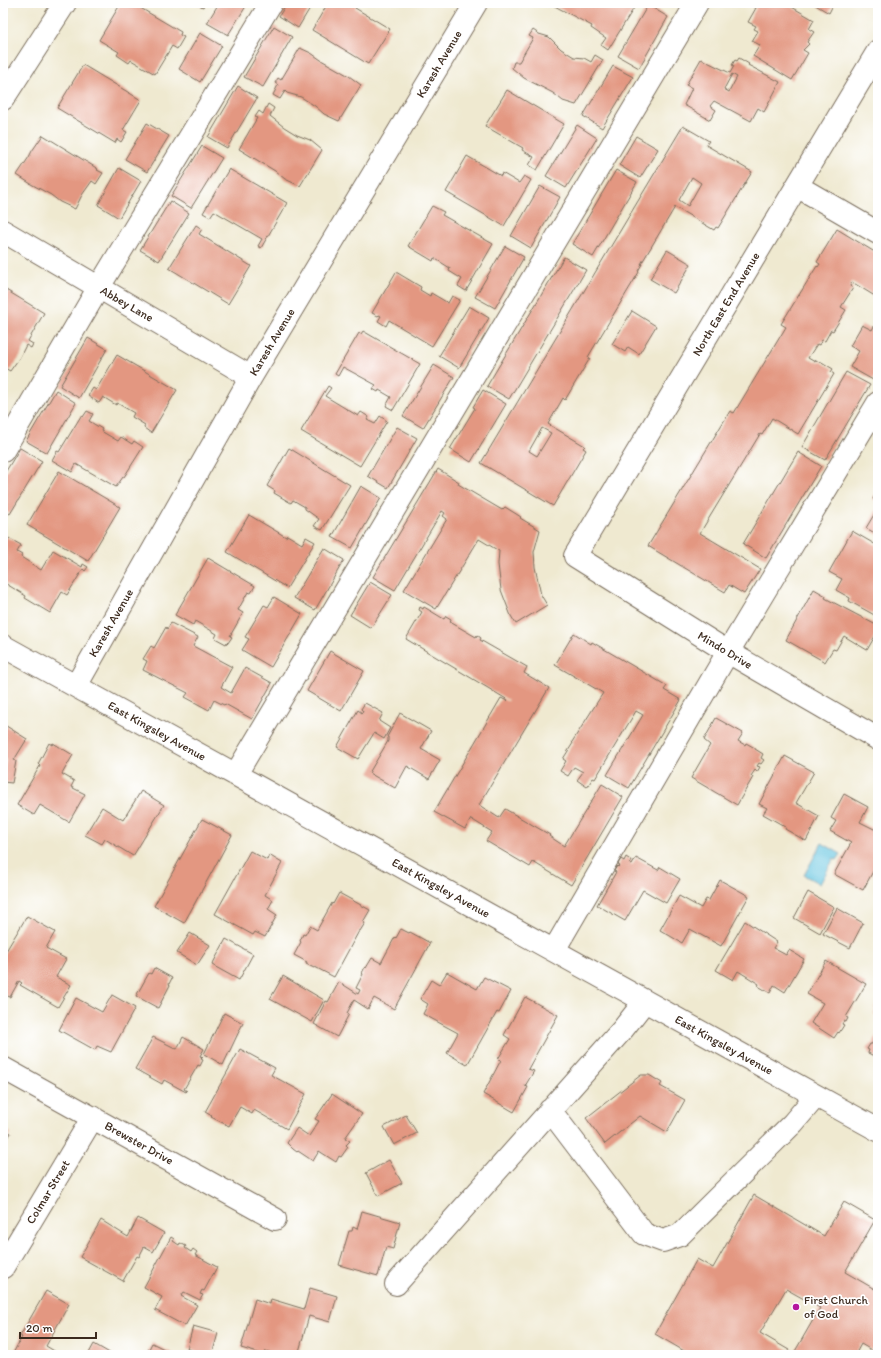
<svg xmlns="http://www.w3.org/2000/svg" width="881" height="1358" viewBox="0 0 881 1358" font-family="Itim,sans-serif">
<rect width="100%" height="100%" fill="#fff"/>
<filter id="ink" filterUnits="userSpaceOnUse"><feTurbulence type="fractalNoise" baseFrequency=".025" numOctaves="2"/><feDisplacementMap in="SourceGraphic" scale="8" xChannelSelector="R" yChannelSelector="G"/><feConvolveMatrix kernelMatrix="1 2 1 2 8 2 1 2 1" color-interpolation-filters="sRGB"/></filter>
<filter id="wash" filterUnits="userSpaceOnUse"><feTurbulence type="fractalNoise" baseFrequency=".012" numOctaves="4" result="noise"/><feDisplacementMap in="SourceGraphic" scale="16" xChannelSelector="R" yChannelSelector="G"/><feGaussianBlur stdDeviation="0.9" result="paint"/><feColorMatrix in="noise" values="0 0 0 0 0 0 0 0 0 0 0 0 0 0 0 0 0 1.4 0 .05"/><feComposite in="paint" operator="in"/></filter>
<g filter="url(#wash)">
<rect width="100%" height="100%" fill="#efe9d0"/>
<path fill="#61c3df" stroke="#4e767e" d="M822,843L841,854L837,860L834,858L820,884L804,875Z"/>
<g id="blocks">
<path fill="#e39781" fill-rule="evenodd" d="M121,3H132L181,32L180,35L184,37L177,49L172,46L155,74L131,60L129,63L117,55L119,52L99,40Z
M194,3H205L203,7Z
M219,3H248L228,35L207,23Z
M287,3H313L298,28L279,16Z
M328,3H353L357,5L355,8L390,29L368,64L312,30Z
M549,3H637L608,50L601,45L606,38L591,28L592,26Z
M666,3H676L674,7Z
M747,3H785L814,20L809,29L814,32L807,42L809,44L803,50L808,53L792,80L753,56L760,45L752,41L758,31L754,29L756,26L748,22L756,8Z
M812,3H834L829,13Z
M648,5L668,17L639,68L618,56Z
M274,26L292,37L263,87L244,77Z
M533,30L539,34L549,37L561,49L574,57L584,58L591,62L595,55L603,60L576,105L563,101L553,93L524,78L512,68L514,62H519L533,38L529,36Z
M200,33L222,46L200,82L179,69Z
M300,48L311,53L321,60L349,76L361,85L339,121L324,114L315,106L301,97L287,93L285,91L280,99L273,95L278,85L275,83L278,78L281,80Z
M739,58L749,64L748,65L780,82L764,112L758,108L751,121L714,101L710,106L716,110L710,120L684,105L692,88L686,85L701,59L730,73L734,66L732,65L735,60L737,61ZM732,74L737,77L729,92L724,89Z
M83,65L141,100L123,130L127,132L121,142L117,139L115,143L57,108Z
M613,66L633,77L602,128L583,116Z
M238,86L257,98L227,148L208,137Z
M507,90L564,124L537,170L529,165L534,157L522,150L523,148L485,126Z
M268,104L274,108L270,116L284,127L297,135L310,140L322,150L300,186L285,179L275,171L239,149L257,118L255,117L259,111L263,114Z
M147,123L169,136L147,172L125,159Z
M577,125L597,138L566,188L546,176Z
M683,126L709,141L706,145L752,172L718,228L716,227L714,230L675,207L641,264H642L638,271L639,272L588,357L590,358L565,400L563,398L548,424L585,446L583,448L586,450L553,506L481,463ZM692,177L701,183L688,206L679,200ZM542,428L551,433L537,456L529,451Z
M43,135L98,169L97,170L103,173L96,184L92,181L82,195L75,209L60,202L51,195L31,184L17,175L29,157L32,151Z
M636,136L658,149L640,178L619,165Z
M202,146L222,158L191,208L171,196Z
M467,156L501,176L502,173L519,183L524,176L531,180L504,226L446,192Z
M119,168L141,181L119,218L98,205Z
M229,169L287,203L261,248L258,246L262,239L214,211L210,217L203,213Z
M616,170L637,182L593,257L572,244Z
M540,186L560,197L531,248L511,236Z
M170,201L189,213L159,261L140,250Z
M432,206L444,212L442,215L493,244L466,291L458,286L462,279L449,271L450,268L434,258L433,261L408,246Z
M196,225L202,229L199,234L251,266L228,304L169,268Z
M837,229L878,254V298L852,282L850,286L853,288L841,307L846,310L833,331L831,330L825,341L822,340L819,345L817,344L808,358L815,362L816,360L819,362L820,361L833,369L831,372L834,374L798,434L772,418L762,435L760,434L700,533L760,569L744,594L729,585L725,592L648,546L730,411L734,413L786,327L781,324L817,266L818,267L820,264L817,262Z
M505,246L524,257L495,308L475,297Z
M667,250L691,264L674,293L650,279Z
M564,257L586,270L509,399L487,386Z
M396,272L421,287L420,290L430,296L431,293L448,303L452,296L460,300L432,346L389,320L386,326L378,321L381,316L379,315L378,316L372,313Z
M6,290L44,313L28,341L33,344L31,348L26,345L20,357L10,371L3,367V293Z
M469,306L489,318L459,368L439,356Z
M632,311L656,326L639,354L628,347L625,352L612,344Z
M878,319V371L873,380L850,367L859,351L850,346L862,325L872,330Z
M363,331L420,364L393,410L386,406L391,397L379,390L378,392L373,389L376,385L343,367L338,376L335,374L359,333L361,334Z
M88,338L107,349L79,398L60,386Z
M117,355L177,390L151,433L144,428L145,425L132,417L134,413L117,403L116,405L103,397L99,403L88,396L93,388L96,390Z
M434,365L454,377L423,428L403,416Z
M846,372L870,385L825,460L802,447Z
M328,386L331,388L325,396L358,416L361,412L369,417L367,420L375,424L380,416L387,421L360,466L301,431Z
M56,390L76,403L47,453L26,441Z
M483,390L506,404L471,462L450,449L475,408L473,407Z
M87,411L93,414L89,421L102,429L101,431L118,441L121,437L132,444L134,441L143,447L124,477H123L116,487L76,464L72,472L52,460L57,451L59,452L81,416L83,417Z
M397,427L417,438L388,488L368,476Z
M20,448L42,461L10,514L3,510V476Z
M289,448L350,485L322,530L314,526L319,519L305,509V507L293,500L291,503L274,493L275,491L267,486Z
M798,452L821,466L766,558L743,544Z
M438,469L459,482L458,484L502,510L505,507L521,517L520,518L540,530L534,552L535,567L541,595L547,605L516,624L511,616L501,590L498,564L499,551L479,539L436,609L404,590L447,519L443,516L445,513L442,511L395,590L373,577Z
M59,471L120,507L88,561L27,525Z
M361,486L381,498L352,548L332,537Z
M878,489V502L873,499Z
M878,508V535L866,528Z
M249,515L286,537L287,535L302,544L306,537L315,542L287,588L227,552Z
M852,531L878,546V617L849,601L850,598L836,590L842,579L829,572Z
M3,535L21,545L17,552L22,555L21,557L41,570L53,550L82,567L83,564L88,567L85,571L83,569L67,595L62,592L50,613L25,598L26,596L3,582Z
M324,548L344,560L315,610L294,598Z
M208,558L255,586L251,593L248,592L238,610L243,613L230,636L232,637L228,643L227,642L226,644L215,638L217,634L195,621L193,625L175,615Z
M370,582L392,595L371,628L350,615Z
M814,589L826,596L825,598L878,626V631L867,650L844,636L836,650L833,649L825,662L786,640Z
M274,597L302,614L271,667L242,650L249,639L245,637L264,605L268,607Z
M420,607L423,609L424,607L444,619L446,616L451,619L450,622L476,637L477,635L481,638L480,640L527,667L524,673L549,688L479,805L499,818L505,809L550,835L549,836L564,846L602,784L623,797L571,885L533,862L530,867L486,841L492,832L471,819L465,829L434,812L501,698L507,701L508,700L406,639L422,612L419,610Z
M171,623L198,637L193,646L232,667L221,687L231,693L245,668L272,683L252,719L225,704L224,705L214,700L209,710L185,697L188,693L143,670L147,661L143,659L151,646L154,648L166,627L167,629Z
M574,633L591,644L592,642L667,686L664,690L681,700L629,788L607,775L643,715L636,711L595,779L593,778L587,787L577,780L583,772L574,767L568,776L560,771L566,761L563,759L573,743L572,742L603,693L555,665Z
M330,651L364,671L341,711L307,691Z
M365,703L383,713L379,721L390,728L384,739L374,733L358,759L337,747L358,710L362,713L363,711L361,709Z
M400,713L431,731L421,749L440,760L429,779L407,766L395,788L369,773L388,741V737H387Z
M716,718L743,733L738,741L745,745L746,743L755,748V749L763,754L761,758L764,760L761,764L759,763L757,766L760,767L757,772L755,770L751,776L753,777L737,805L691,778L710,745L704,740Z
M3,724L27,739L14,760L16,761L12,783L3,782V774L6,760L3,758Z
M49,743L52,745L53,743L73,755L62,774L74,781L71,787L85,794L69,822L40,805L34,815L17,805L40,766L38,764Z
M785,756L814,772L796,803L819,816L806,841L785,829L786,827L763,814L767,808L759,804Z
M141,791L164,805L133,856L105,839L102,844L85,835L102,807L123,820Z
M844,794L868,807L860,822L878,831V862L863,890L834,874L851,843L830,831L836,821L831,818Z
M202,819L232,835L184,923L154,906Z
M250,851L267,860L269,855L282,863L265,895L273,900L268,909L277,915L265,937L255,932L253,935L215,914Z
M626,857L632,861L630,864L632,865L636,858L658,870L660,867L680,879L666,903L643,890L625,921L597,905L616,872L614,871L617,866L618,867L620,865L618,864L621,859L624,861Z
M720,880L749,896L721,946L690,929L682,943L660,930L679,896L701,908L706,899L709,900Z
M808,892L834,907L820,933L794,918Z
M339,893L370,910L363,922L365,923L360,931H359L334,977L315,967L314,968L306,964L307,962L294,955L301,942L300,941L303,934L305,935L310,926L317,930L332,903L333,904Z
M837,908L863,923L850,948L823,934Z
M27,916L55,932L46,948L66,959L56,977L71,985L58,1007L20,985L22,983L19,981L10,997L3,994V956Z
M745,921L777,942L773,948L786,955L789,950L804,959L785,992L774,985L770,993L758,986L759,984L738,971L733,980L716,970Z
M401,929L409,933L410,932L430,943L394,1009L374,998L368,1009L354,1000L347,1013L349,1014L337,1037L314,1024L326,1001L328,1002L339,982L358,994L360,990L356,988L363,974L362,973L365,967L366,968L372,958L381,963L395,937L396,938Z
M190,933L210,945L197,965L177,953Z
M226,939L253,954L239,980L212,965Z
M826,961L866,984L846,1017L848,1018L846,1022L844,1021L842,1024L844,1025L839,1033L838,1032L834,1038L811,1023L823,1003L807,994Z
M154,968L172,978L169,984L170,985L158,1008L136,996L149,973L151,974Z
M447,972L477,989L484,977L511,991L499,1013L497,1012L467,1065L447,1053L458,1033L423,1014L428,1004L420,999L431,980L439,985Z
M283,976L324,1000L312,1022L270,999Z
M112,995L135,1008L111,1052L97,1046L95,1050L59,1030L76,998L102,1012Z
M525,997L558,1015L528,1069L534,1071L525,1086L528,1087L514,1112L483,1094L501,1060L498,1059L510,1039L504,1035Z
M878,1000V1016L874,1014L876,1009L874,1008Z
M224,1013L243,1023L223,1065L204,1054Z
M878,1033V1058L868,1053L869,1050L867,1049L870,1044H872Z
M153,1037L177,1049L183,1037L204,1049L200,1056L203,1057L201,1059L203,1060L200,1066L198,1065L184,1089L187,1091L186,1092L164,1080L162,1084L135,1069Z
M240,1049L275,1068L271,1075L306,1094L287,1129L254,1110L252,1114L240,1107L229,1126L211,1117L212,1116L205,1112Z
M641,1075H649L662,1083L660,1086L685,1100L667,1132L640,1116L605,1144L586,1118Z
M332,1094L362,1114L345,1138L350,1141L346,1145L348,1147L341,1157L339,1156L336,1162L319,1151L313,1161L298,1151L297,1152L293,1149L287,1143L297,1128L309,1136L319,1121L315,1119Z
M406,1115L417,1133L394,1145L384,1127Z
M3,1128L11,1133L3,1146Z
M389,1160L402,1183L378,1196L366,1173Z
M754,1195L824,1236L844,1202L875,1220L845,1272L878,1291V1354L861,1344L855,1355H691L655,1334L697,1259L713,1268ZM786,1289L820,1308L794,1353L760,1333Z
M362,1211L400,1222L393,1249L386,1247L378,1276L339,1265L349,1231H352L353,1227L357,1229Z
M138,1218L164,1233L153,1252L144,1247L139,1257L137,1256L123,1281L80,1257L101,1220L128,1237Z
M171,1237L174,1239L173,1241L179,1245L180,1243L186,1246L185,1248L191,1252L193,1249L197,1252L195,1255L217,1267L204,1291L202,1290L200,1294L203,1295L200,1300L184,1292L181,1296L197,1305L185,1326L155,1310L162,1297L144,1287Z
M310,1288L337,1296L330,1322L309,1316L298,1355H278L266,1351L265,1355L241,1348L255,1299L270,1304L271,1299L304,1309Z
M46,1291L69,1304L46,1346L61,1355H12L22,1337L20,1336Z
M193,1326L218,1333L212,1355H201V1353L187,1349Z
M152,1343L174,1354L173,1355H146Z
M94,1344L113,1355H88Z"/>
</g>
</g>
<g filter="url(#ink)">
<use href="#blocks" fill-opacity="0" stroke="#7a6d5c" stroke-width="1"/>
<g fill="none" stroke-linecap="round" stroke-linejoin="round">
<g stroke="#7a6d5c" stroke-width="24">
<path id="minor" d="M878,51L575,556L728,652L878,739
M3,99L65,3
M797,186L878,233
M3,231L251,377
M3,451L99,287L271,3
M3,646L878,1130
M76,686L251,377L476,3
M236,774L697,3
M554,950L728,652L878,403
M3,1068L275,1219
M550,1110L644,1234L663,1241L680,1235L793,1123L816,1096
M3,1267L93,1117
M396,1284L623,1029L645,1001"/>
</g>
<use href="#minor" stroke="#fff" stroke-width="22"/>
</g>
</g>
<circle fill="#b5179e" stroke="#fff" stroke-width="1.5" cx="796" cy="1307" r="4"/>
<g text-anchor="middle" stroke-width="3.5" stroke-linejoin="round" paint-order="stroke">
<g font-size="12" fill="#3b2a1e" stroke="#fff">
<text transform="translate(439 64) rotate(-59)" y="4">Karesh Avenue</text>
<text transform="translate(127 304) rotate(30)" y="4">Abbey Lane</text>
<text transform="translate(726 304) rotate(-59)" y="4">North East End Avenue</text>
<text transform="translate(272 342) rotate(-59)" y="4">Karesh Avenue</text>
<text transform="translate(111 623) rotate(-60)" y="4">Karesh Avenue</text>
<text transform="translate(725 650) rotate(31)" y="4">Mindo Drive</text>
<text transform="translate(157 731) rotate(29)" y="4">East Kingsley Avenue</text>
<text transform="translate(441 888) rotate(29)" y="4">East Kingsley Avenue</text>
<text transform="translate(724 1045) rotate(29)" y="4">East Kingsley Avenue</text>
<text transform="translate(139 1143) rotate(29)" y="4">Brewster Drive</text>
<text transform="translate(48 1192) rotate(-59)" y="4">Colmar Street</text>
</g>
<g font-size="12" fill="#3b2a1e" stroke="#fff" text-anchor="start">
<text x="804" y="1304">First Church<tspan x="804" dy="14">of God</tspan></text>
</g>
</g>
<rect width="881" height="1358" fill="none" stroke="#fff" stroke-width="16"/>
<path d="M20 1332v6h76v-6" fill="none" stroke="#3b2a1e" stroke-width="2"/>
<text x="26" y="1332" font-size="12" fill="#3b2a1e" stroke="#ffffff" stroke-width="3" paint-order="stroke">20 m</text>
</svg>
